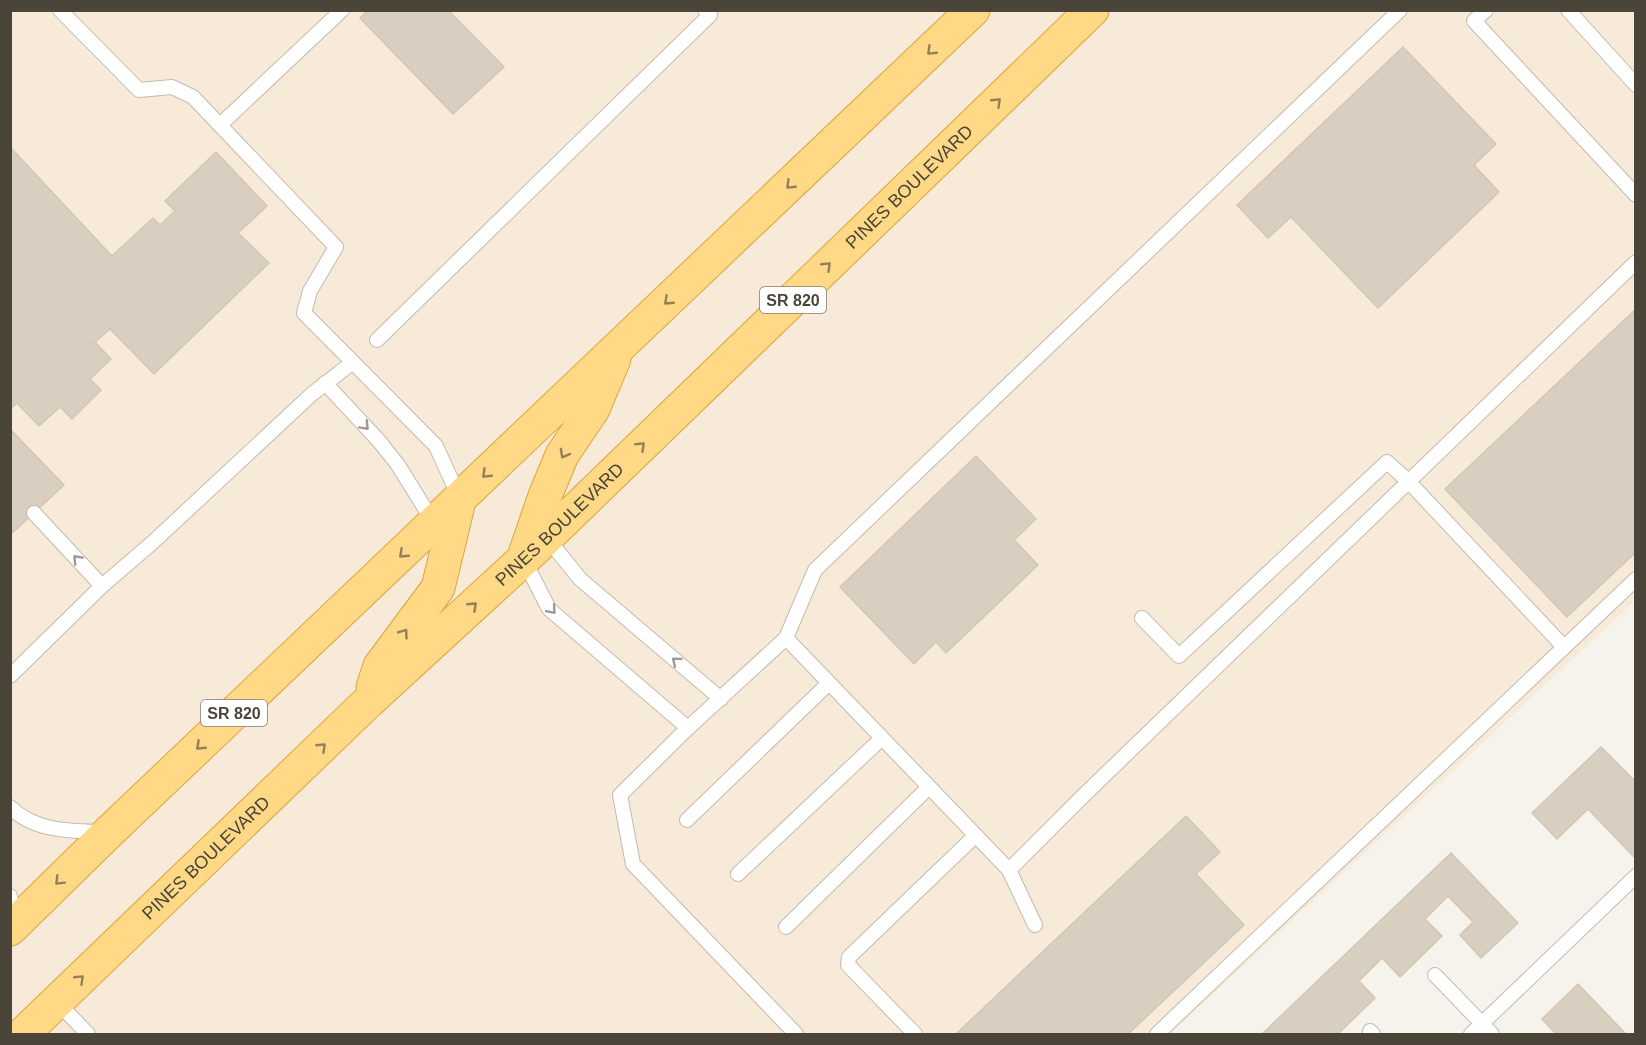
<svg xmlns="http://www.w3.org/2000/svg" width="1646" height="1045" viewBox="0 0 1646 1045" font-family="Helvetica,sans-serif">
<rect width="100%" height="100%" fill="#f6f3ec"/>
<path fill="#f7ead8" d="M10,11H1635V601L1170,1034H11Z"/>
<path fill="#d8cfc1" stroke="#d3c7b4" stroke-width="1.5" d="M368,10H448L504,67L453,114L360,18Z
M1403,47L1496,144L1474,165L1499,192L1378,308L1291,217L1268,238L1237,205Z
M10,147L112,256L153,218L160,225L175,211L165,201L216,152L267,206L238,233L269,263L154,374L110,329L95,342L111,359L90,379L101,390L72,419L60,407L39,426L17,403L10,409Z
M1636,309V552L1567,617L1445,489Z
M10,429L64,485L10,535Z
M976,456L1036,519L1014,540L1038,565L946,653L936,642L914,664L840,587Z
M1601,747L1636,782V855L1634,857L1588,809L1557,839L1532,813Z
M1186,816L1220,852L1196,874L1244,925L1128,1034H956Z
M1451,853L1518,923L1481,958L1460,935L1473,922L1448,896L1425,919L1442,936L1400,977L1382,958L1359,981L1375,998L1338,1034H1262Z
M1578,984L1626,1034H1556L1542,1019Z"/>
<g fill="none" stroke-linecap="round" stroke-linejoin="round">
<g stroke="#c2bbae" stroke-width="16">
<path id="service" d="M60,10L139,90L172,87L193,97L336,247L310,291L304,313L436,446L459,497
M1486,10L1474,21L1636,195
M1568,10L1636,85
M220,125L342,10
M377,340L710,15L705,10
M325,383L379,441L398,465L434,523
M34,513L102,586
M547,538L580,579L721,699
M524,560L549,609L688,728
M1142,618L1179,656L1387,462L1408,481L1564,647
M786,638L1009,870L1035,925
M10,676L102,586L152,543L312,394L353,362
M10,807C35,832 72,831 104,832
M687,820L829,683
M1009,870L1083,796L1636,262
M738,874L882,738
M10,896L16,920
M786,927L929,787
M1435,975L1492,1034
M57,1002L88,1034
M1370,1031L1373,1034
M796,1034L633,864L620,795L688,728L786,638L815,570L1400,10
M915,1034L848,965L849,957L975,836
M1157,1034L1636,579
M1471,1034L1636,876"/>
</g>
<g stroke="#e0a43c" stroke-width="35">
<g id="trunk">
<path d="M525,554L545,496L562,455L593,409L614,359"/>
<path d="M373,687L380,666L438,588L459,501"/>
<path d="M10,929L109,832L973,10"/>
<path id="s1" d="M23,1034L368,702L538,546L1092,10"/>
</g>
</g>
<use href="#service" stroke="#fff" stroke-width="14"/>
<use href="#trunk" stroke="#ffd985" stroke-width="33"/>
</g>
<defs><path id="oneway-chevron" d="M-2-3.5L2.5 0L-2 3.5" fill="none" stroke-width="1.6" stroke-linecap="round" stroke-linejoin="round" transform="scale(1.5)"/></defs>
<g stroke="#938057">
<use href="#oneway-chevron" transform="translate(931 51) rotate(136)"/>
<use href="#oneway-chevron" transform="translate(997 102) rotate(-44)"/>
<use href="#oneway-chevron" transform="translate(790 185) rotate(136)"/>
<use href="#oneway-chevron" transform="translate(827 266) rotate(-44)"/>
<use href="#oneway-chevron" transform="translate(668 301) rotate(137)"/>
<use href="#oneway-chevron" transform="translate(641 446) rotate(-44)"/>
<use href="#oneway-chevron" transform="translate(564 454) rotate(119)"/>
<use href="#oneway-chevron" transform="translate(486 474) rotate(136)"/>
<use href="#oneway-chevron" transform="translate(403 554) rotate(137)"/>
<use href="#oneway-chevron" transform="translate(473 606) rotate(-43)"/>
<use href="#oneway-chevron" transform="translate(404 633) rotate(-54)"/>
<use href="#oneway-chevron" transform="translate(200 746) rotate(137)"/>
<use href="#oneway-chevron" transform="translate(322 747) rotate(-44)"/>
<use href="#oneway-chevron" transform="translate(59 881) rotate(135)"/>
<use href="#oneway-chevron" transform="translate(80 979) rotate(-44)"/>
</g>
<g stroke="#9c9892">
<use href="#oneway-chevron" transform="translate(365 426) rotate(47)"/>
<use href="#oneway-chevron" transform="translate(77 559) rotate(-133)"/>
<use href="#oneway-chevron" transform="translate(552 610) rotate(49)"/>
<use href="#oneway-chevron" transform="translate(676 661) rotate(-140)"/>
</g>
<g text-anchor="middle" stroke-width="5" stroke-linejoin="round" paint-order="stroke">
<g fill="#fff" stroke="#817c74" stroke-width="1.5">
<rect x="760" y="287" width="66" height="26" rx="4.5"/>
<rect x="201" y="700" width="66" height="26" rx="4.5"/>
</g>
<g font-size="16" font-weight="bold" fill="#4b4439">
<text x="793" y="306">SR 820</text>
<text x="234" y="719">SR 820</text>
</g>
<g font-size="18" fill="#4b4439" stroke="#fff">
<text dy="6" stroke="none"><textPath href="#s1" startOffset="1226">PINES BOULEVARD</textPath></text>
<text dy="6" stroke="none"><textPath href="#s1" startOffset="740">PINES BOULEVARD</textPath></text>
<text dy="6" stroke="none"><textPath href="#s1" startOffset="254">PINES BOULEVARD</textPath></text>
</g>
</g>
<rect width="1646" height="1045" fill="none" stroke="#4b4439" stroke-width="24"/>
</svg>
